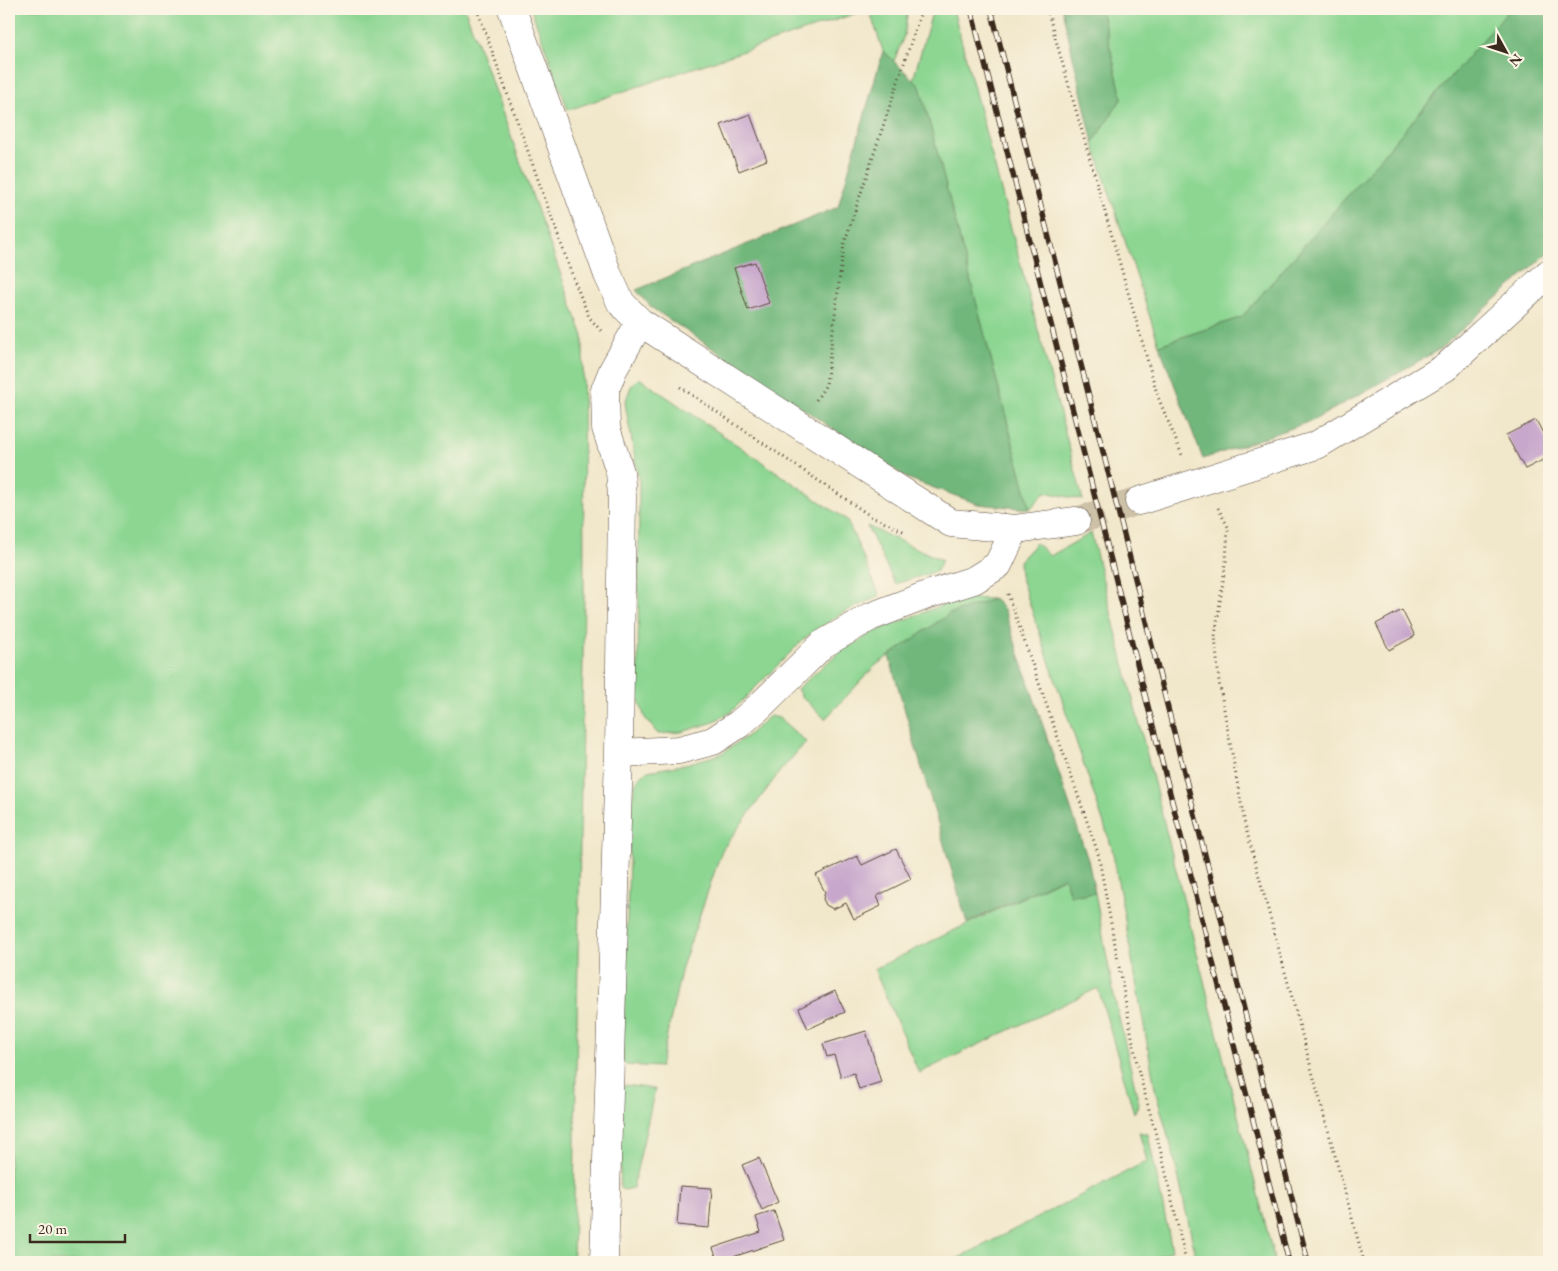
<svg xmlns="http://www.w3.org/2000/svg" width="1558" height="1271" viewBox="0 0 1558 1271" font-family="'EB Garamond',serif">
<rect width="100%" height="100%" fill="#fcf5e5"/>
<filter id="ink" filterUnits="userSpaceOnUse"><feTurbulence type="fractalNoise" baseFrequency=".02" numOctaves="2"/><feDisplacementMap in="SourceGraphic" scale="10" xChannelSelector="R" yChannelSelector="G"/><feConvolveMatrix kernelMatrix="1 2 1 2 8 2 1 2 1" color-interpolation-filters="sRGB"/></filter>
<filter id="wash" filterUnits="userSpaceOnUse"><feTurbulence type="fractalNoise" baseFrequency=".0096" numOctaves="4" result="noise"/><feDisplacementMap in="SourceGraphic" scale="20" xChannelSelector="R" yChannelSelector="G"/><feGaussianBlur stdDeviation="1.12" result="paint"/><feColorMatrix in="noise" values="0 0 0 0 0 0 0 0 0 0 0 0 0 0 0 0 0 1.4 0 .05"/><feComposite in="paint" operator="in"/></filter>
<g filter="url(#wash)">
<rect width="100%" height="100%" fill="#f1e7cb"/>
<path fill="#8cd692" stroke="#648058" d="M9,9H465L583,336L584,597L573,1262H9Z
M531,9H908L904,36L894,61L883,51L869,9L568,110Z
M933,9H953L1083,500L1045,492L1030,509L920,87L913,80Z
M1101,9H1510L1242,317L1159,345L1093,143L1122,98Z
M639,378L847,520L880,596L844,612L807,636L731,712L711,723L682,732L658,734L645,718L638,698L639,481L625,403L631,386Z
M867,526L942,560L937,571L895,584Z
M1091,533L1275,1262H1197L1174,1157L1156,1093L1112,848L1020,575L1019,561L1036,543L1050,556Z
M960,598L994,599L949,614L876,665L825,719L801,696L797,689L837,654L874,632Z
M770,716L779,718L806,742L781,770L722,850L682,967L660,1067L626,1065L622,1059L631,806L635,784L640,776L648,771L682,765L721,754L747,736Z
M1065,877L1070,895L1095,893L1114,996L1139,1104L1134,1113L1098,988L919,1073L874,969Z
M625,1085L655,1089L633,1188L623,1190L620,1188L621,1090Z
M1139,1132L1148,1134L1172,1250L1147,1262H951L1147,1161Z"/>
<path fill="#71b77c" stroke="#56704d" d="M1062,9H1101L1122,98L1093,143Z
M1510,9H1549V252L1440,349L1314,420L1203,459L1159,345L1242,317Z
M883,51L920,86L1030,509L978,504L907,478L652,308L636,290L838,207Z
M994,599L1004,609L1088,860L1095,893L1070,895L1064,877L967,923L889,656L949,614Z"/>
<g id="blocks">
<path fill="#c8a7cc" d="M750,114L767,160L739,171L721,125Z
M755,262L769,303L748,310L734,268Z
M1536,420L1549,445V457L1525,469L1506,435Z
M1402,610L1415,636L1389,650L1376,624Z
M896,849L911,879L877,896L881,906L854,919L846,903L833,909L826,905L823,899L825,892L816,875L857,856L862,865Z
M835,991L845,1012L808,1029L799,1008Z
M866,1031L881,1082L859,1089L854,1073L841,1077L834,1055L827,1057L823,1044Z
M759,1158L778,1202L762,1210L742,1165Z
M680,1186L712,1188L709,1228L677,1225Z
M774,1211L784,1240L718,1262L713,1248L761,1232L756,1217Z"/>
</g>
</g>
<g filter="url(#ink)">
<use href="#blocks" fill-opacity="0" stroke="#564638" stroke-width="1"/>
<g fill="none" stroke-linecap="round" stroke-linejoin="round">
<path stroke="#cdc1a8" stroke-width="28" stroke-dasharray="28 14" stroke-linecap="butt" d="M1076,521L1139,501"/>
<g stroke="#564638" stroke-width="29">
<path id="minor" d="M512,9L608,275L621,303L640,322L951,523L1015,529
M1139,501L1317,445L1446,367L1549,273
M619,753L679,750L713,741L739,724L760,706L823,644L870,617L927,595L974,580L998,565L1015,529L1076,521
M604,1262L619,753L622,496L620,472L606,428L605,390L613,370L640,322"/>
</g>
<path stroke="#564638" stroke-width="3" stroke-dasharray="1 4" stroke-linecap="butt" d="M477,9L574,280L589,317L601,331
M1047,9L1158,397L1182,455
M680,387L872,517L905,532
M816,400L826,385L844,244L922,9
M1218,508L1228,527L1226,561L1215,636L1219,682L1245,825L1364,1262
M1008,594L1098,853L1138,1069L1163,1160L1186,1262"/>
<use href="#minor" stroke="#fff" stroke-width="28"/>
<g stroke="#3b2a1e" stroke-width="5.5">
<path id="rail" d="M971,9L1289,1262
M991,9L1308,1262"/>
</g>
<use href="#rail" stroke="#fcf5e5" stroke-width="4" stroke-dasharray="11" stroke-linecap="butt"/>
</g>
</g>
<rect width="1558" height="1271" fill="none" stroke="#fcf5e5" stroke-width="30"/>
<g transform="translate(1506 52) rotate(130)" stroke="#fcf5e5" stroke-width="4" paint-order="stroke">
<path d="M0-4L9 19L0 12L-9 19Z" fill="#3b2a1e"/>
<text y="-8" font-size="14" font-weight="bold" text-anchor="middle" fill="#3b2a1e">N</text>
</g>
<path d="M30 1234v8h95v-8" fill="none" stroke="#3b2a1e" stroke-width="2.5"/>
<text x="38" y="1234" font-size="15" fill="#3b2a1e" stroke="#fcf5e5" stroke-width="4" paint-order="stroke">20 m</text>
</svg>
